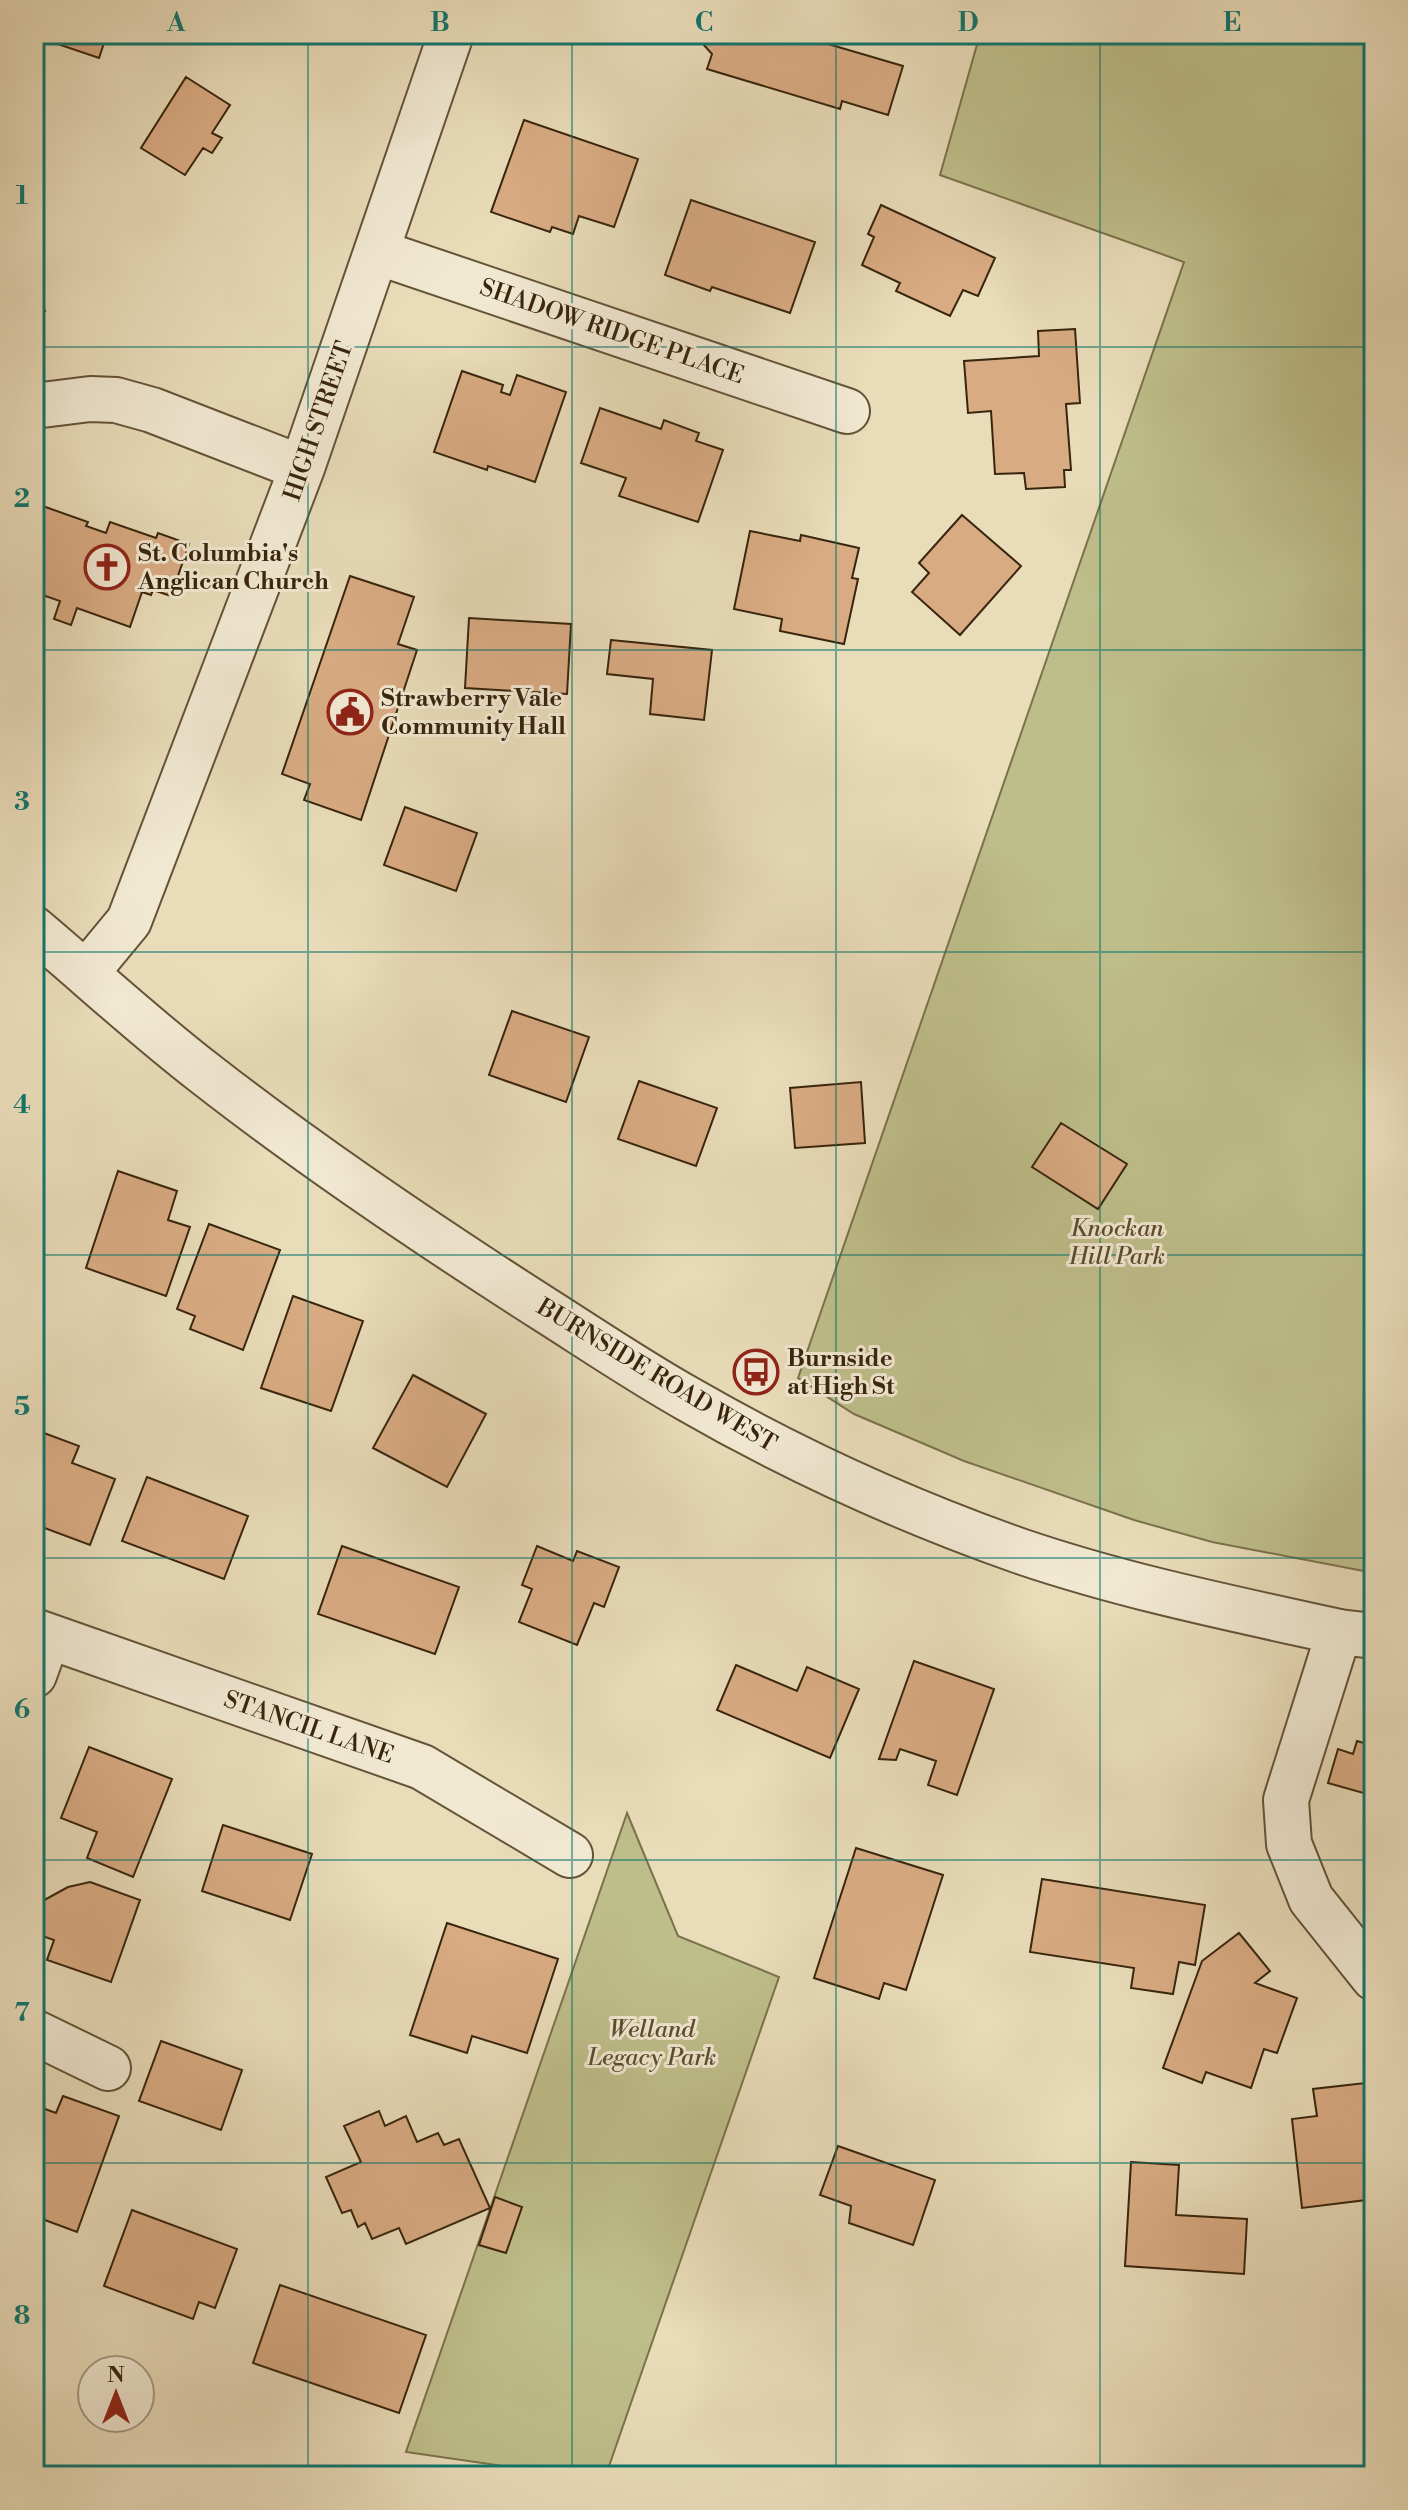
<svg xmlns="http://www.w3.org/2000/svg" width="1408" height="2510" viewBox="0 0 1408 2510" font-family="'Libre Bodoni',serif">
<rect width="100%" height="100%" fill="#e9dcb9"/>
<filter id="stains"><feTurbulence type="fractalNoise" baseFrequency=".0025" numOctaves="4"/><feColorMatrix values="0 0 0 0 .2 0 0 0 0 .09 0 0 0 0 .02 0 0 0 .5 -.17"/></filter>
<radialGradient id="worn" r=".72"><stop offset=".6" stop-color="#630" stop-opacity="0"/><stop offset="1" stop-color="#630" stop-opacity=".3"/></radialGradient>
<path fill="#bebe8a" stroke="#7b724c" stroke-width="2" d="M980,34H1374V1573L1212,1542L1134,1520L964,1461L854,1414L798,1378L1184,262L940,175Z
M627,1813L678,1936L779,1977L607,2472L517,2468L406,2452Z"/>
<path fill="#d9ab83" stroke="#38250d" stroke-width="2" d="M34,34H107L99,58L34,36Z
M694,34H794L903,66L888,115L842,101L840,109L707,69L712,54Z
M186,77L230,105L212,133L222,138L212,153L203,148L185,175L141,148Z
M524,120L638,159L614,227L579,216L573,234L552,227L550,232L491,212Z
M691,200L815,242L790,313L712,287L710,291L665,275Z
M881,205L995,258L978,296L963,290L950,316L896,291L900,283L862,265L874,237L868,234Z
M34,296L45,311L34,318Z
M1075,329L1080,403L1066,404L1071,470H1064L1065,487L1026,489L1024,473L995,474L991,411L968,413L964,361L1039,356L1038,331Z
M462,371L503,385L501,392L510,395L517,375L566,392L535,482L488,466L487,470L434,452Z
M600,408L661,429L664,420L699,433L696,441L723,450L698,522L619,496L626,478L581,463Z
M34,503L88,522L86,526L106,533L110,522L156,538L158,533L189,544L171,596L153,590L151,595L142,592L130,627L77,608L71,625L54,619L60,601L34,592Z
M962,515L1021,566L960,635L912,592L929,573L919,563Z
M750,531L800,541L801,535L859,548L852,578L858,579L844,644L780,631L782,619L734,609Z
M350,576L414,597L398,644L417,650L361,820L304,800L310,784L282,774Z
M469,618L571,624L567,694L465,688Z
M611,640L712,650L704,720L650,714L653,679L607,674Z
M405,807L477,833L456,891L384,865Z
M512,1011L589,1037L566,1102L489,1075Z
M639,1081L717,1108L696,1166L618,1139Z
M861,1082L865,1143L795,1148L790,1088Z
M1061,1123L1127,1164L1098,1209L1032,1167Z
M118,1171L177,1191L168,1220L190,1227L166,1296L86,1268Z
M209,1224L280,1250L243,1350L190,1329L195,1316L177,1309Z
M293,1296L363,1321L331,1411L261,1388Z
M413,1375L486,1414L447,1487L373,1448Z
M36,1430L79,1446L72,1463L115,1479L90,1545L34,1524V1435Z
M147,1477L248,1516L224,1579L122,1541Z
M342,1546L459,1587L435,1654L318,1614Z
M537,1546L573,1561L577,1551L619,1567L604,1607L594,1603L577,1645L519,1622L532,1589L522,1585Z
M914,1661L994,1689L957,1795L928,1785L936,1761L900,1749L896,1760L879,1759Z
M736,1665L797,1691L807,1667L859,1689L830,1758L717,1710Z
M1357,1741L1374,1746V1796L1328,1783L1338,1749L1353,1754Z
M89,1747L172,1779L133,1877L87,1858L97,1832L61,1818Z
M223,1825L312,1854L290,1920L202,1891Z
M856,1848L943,1875L906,1990L884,1983L879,1999L814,1978Z
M1042,1879L1205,1905L1195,1965L1179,1962L1173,1994L1131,1988L1134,1968L1030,1952Z
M90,1882L140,1900L111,1982L47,1960L54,1940L34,1933V1913L37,1904L68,1887Z
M447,1923L558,1959L527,2053L472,2036L467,2053L410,2035Z
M1239,1933L1270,1971L1255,1983L1297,1998L1277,2053L1264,2049L1251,2088L1206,2072L1202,2083L1163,2068L1202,1961Z
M161,2041L242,2070L221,2130L139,2101Z
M1374,2082V2199L1302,2208L1292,2119L1317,2116L1313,2089Z
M63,2096L119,2116L77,2232L34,2216V2105L56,2113Z
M379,2111L385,2126L406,2116L417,2142L438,2133L444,2145L459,2139L490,2208L406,2244L399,2228L372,2239L365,2223L358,2227L351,2210L342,2213L326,2177L361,2162L344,2126Z
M838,2146L935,2180L913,2245L849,2223L851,2206L820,2195Z
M1131,2162L1179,2165L1176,2215L1247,2219L1244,2274L1125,2266Z
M495,2197L522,2207L506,2253L479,2245Z
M132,2210L237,2249L215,2308L199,2302L193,2319L104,2286Z
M280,2285L426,2335L399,2413L253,2363Z"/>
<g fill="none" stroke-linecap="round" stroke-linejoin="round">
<g stroke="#645338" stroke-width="48">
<path id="minor" d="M377,252L847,411
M34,406L90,399L116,400L152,410L302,468
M86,973L129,921L302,468L451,34
M34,1631L422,1767L570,1855
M1339,1632L1286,1800L1289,1844L1311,1899L1374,1978
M34,1675L48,1636
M34,2032L108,2068"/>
</g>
<g stroke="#645338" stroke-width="48">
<path id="tertiary" d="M34,929C91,977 147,1029 207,1075C316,1160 431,1237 547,1311C594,1341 640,1372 688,1399C792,1459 904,1510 1017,1550C1122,1586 1230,1608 1339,1632L1374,1636"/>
</g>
<use href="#minor" stroke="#f1e8d2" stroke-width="44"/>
<use href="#tertiary" stroke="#f1e8d2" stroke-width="44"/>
</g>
<path fill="none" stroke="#0f766e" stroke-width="2" stroke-opacity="0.55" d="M308,34V2476M572,34V2476M836,34V2476M1100,34V2476M34,347H1374M34,650H1374M34,952H1374M34,1255H1374M34,1558H1374M34,1860H1374M34,2163H1374"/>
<defs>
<g id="church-ring" transform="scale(2.3)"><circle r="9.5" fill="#f1e8d2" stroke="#8f2418" stroke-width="1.5"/><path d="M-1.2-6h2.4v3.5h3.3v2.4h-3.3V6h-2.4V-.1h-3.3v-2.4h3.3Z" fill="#8f2418"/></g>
<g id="civic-ring" transform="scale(2.3)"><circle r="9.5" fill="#f1e8d2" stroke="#8f2418" stroke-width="1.5"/><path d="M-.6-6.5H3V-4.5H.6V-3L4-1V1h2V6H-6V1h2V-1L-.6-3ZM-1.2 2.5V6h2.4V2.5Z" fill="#8f2418"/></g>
<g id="bus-ring" transform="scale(2.3)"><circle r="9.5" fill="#f1e8d2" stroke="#8f2418" stroke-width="1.5"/><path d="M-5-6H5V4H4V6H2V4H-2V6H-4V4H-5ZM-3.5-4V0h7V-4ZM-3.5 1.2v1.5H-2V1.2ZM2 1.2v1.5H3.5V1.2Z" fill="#8f2418"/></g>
</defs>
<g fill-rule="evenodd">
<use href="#church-ring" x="107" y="567"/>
<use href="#civic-ring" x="350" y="712"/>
<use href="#bus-ring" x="756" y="1372"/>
</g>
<g text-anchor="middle" stroke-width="6" stroke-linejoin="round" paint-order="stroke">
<g font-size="24" fill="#38250d" stroke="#f1e8d2">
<text transform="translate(612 331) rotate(19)" y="8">SHADOW RIDGE PLACE</text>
<text transform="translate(318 421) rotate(-71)" y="8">HIGH STREET</text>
<text transform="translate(657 1375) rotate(31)" y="8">BURNSIDE ROAD WEST</text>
<text transform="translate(309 1727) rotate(19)" y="8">STANCIL LANE</text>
</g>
<g font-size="24" font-weight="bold" fill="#38250d" stroke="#f1e8d2" text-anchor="start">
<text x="138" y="561">St. Columbia's<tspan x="138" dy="28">Anglican Church</tspan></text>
<text x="381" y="706">Strawberry Vale<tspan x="381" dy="28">Community Hall</tspan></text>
<text x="787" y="1366">Burnside<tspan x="787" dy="28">at High St</tspan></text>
</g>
<g font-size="24" font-style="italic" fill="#5a4b2c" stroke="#f1e8d2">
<text x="1117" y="1236">Knockan<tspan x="1117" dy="28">Hill Park</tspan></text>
<text x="652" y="2037">Welland<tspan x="652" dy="28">Legacy Park</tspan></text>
</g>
</g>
<rect width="1408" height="2510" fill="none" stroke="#e9dcb9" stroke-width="88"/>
<g transform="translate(116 2394)"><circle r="38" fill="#f1e8d2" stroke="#a79a83" stroke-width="2"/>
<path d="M0-6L14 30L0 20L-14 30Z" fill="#8f2418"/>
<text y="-12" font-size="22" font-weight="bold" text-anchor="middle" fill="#38250d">N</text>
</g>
<rect x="44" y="44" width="1320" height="2422" fill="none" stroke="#0f766e" stroke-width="3"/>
<g font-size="26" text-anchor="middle" font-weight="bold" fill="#0f766e">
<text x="176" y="31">A</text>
<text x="440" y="31">B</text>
<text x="704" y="31">C</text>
<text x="968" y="31">D</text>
<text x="1232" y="31">E</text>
<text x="22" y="204">1</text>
<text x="22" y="507">2</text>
<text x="22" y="810">3</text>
<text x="22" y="1113">4</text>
<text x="22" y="1415">5</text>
<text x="22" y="1718">6</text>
<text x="22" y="2021">7</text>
<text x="22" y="2324">8</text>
</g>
<rect width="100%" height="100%" filter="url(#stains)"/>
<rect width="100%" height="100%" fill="url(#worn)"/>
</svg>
